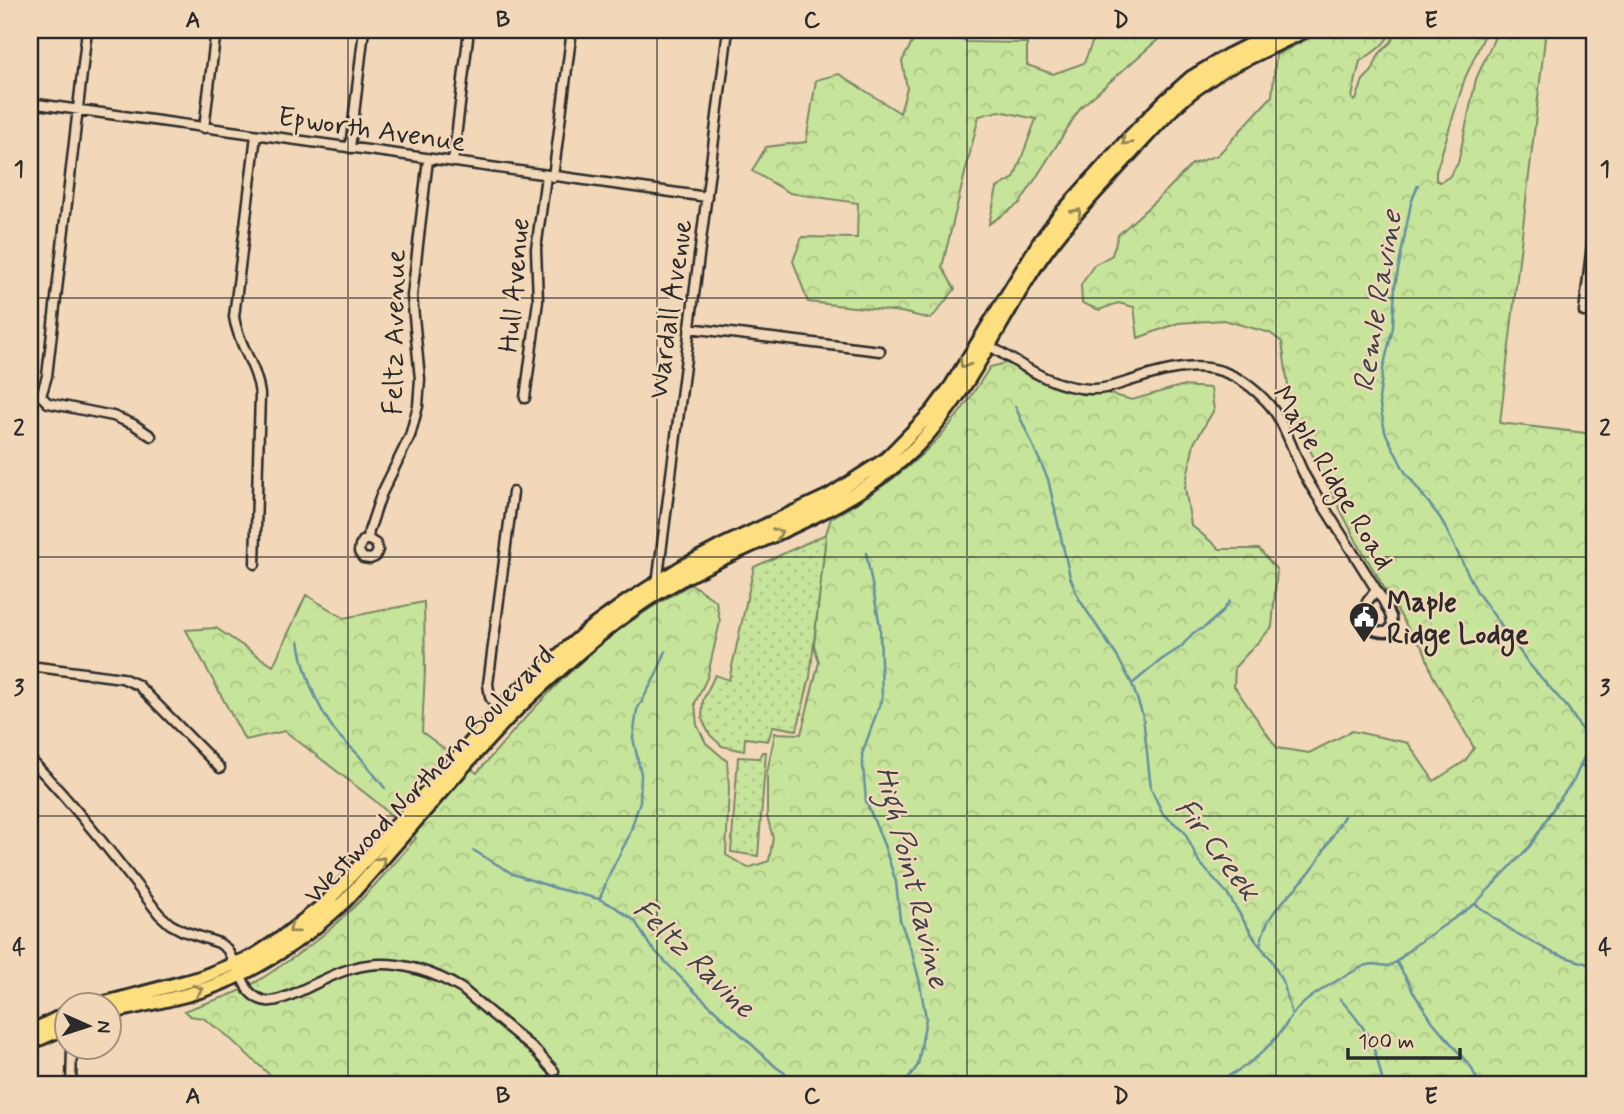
<svg xmlns="http://www.w3.org/2000/svg" width="1624" height="1114" viewBox="0 0 1624 1114" font-family="Mynerve,sans-serif">
<defs>
<pattern id="forest-crowns" width="20" height="18" patternUnits="userSpaceOnUse" patternTransform="scale(1.75)"><rect width="20" height="18" fill="#c7e49b"/><path d="M2 6a3 3 0 1 1 6 0M12 15a3 3 0 1 1 6 0" fill="none" stroke="#abc486"/></pattern>
<pattern id="park-dots" width="8" height="8" patternUnits="userSpaceOnUse" patternTransform="scale(1.75)"><rect width="8" height="8" fill="#c7e49b"/><path d="M2 2h.1M6 6h.1" fill="none" stroke="#abc486" stroke-width="1.8" stroke-linecap="round"/></pattern>
</defs>
<rect width="100%" height="100%" fill="#f2d8b9"/>
<filter id="ink" filterUnits="userSpaceOnUse"><feTurbulence type="fractalNoise" baseFrequency=".0143" numOctaves="2"/><feDisplacementMap in="SourceGraphic" scale="14" xChannelSelector="R" yChannelSelector="G"/><feConvolveMatrix kernelMatrix="1 2 1 2 8 2 1 2 1" color-interpolation-filters="sRGB"/></filter>
<g filter="url(#ink)">
<path fill="url(#forest-crowns)" stroke="#798863" stroke-width="2" d="M919,30H949L967,42L1027,43V65L1053,74L1084,63L1097,30H1169L1081,107L1020,203L989,224L997,188L1014,178L1036,119L999,111L979,116L942,267L955,289L931,319L901,312L808,302L793,261L802,237L857,238L858,203L790,193L752,171L766,147L806,142L816,80L839,74L900,113L907,88L902,61Z
M1325,30H1391C1388,43 1372,54 1360,61L1352,97L1354,101L1356,100L1363,80L1372,71L1379,54L1391,42L1398,30H1487L1465,78L1436,172V180L1440,182L1449,177L1458,163L1476,79L1498,30H1546L1500,423L1594,434V1084H288L273,1078L225,1034L203,1018L190,1016L184,1011C201,1004 218,1000 235,993C249,987 263,978 276,969C335,932 372,890 416,838L374,800L285,731L245,740L186,630L216,628L273,666L306,595L344,618L424,602L425,670L422,732L477,773C520,722 573,663 627,624C647,610 669,597 691,584L716,601L720,622L707,678L695,703L697,725L706,743L727,761L729,788L726,855L748,868L769,861L773,838L767,816V773L775,733L801,734L819,662L814,645L826,534L831,518C881,491 930,455 963,408C972,395 981,381 990,367L1006,363L1028,369L1052,382L1095,390L1132,400L1181,386L1211,388L1214,410L1194,443L1185,487L1191,525L1220,549H1259L1277,570L1272,627L1235,667L1234,686L1277,748L1309,753L1352,731L1408,743L1434,781L1465,761L1474,748L1432,674L1424,650L1409,630L1357,542L1292,415L1282,342L1270,333L1224,320L1178,323L1138,338L1134,307L1118,303L1099,310L1082,303L1081,285L1094,265L1112,255L1118,235L1167,190L1192,164L1218,155L1272,96L1276,55Z"/>
<path fill="url(#park-dots)" stroke="#798863" stroke-width="2" d="M826,534L810,677L797,730L773,726L768,741L745,738L744,751L722,746L710,735L702,719L703,700L715,675L729,680L754,567Z
M762,752H766L758,856L731,852L738,757L759,758Z"/>
<g fill="none" stroke-linecap="round" stroke-linejoin="round">
<path stroke="#65909f" stroke-width="2.5" d="M1015,406L1048,479L1070,577L1079,599L1118,658L1132,684L1143,716L1151,789L1163,814L1184,831L1199,862L1227,893L1256,941L1271,959L1284,985L1292,1015C1273,1047 1245,1071 1210,1084
M866,553L880,626L882,698L862,754L866,801L884,845L896,882L900,920L912,953L919,979L926,1018L918,1065L905,1084
M299,641C304,672 316,705 335,731C342,741 353,748 361,758C370,768 376,778 385,788
M1132,684L1161,660L1181,647L1193,633L1205,627L1221,613L1230,601
M1589,743L1594,733
M1581,765L1594,770
M473,850L513,874L555,888L599,899L615,907L635,921L650,946L691,988L776,1067L800,1084
M600,898L611,871L629,836L640,801L641,774L633,738L637,710L656,675L666,651
M1475,904L1514,932L1553,953L1594,966
M1260,946C1267,907 1291,898 1312,869C1324,852 1334,833 1344,816
M1397,963L1409,983L1413,992L1433,1022L1471,1067L1479,1084
M1340,999C1368,1030 1375,1043 1383,1084
M1292,1015C1306,996 1343,977 1364,966L1373,964L1388,966L1396,962L1414,946L1475,904L1530,846L1556,804L1574,780L1588,748L1589,743L1585,735L1568,708L1529,664L1477,592L1441,519L1405,472L1385,432L1379,399L1383,369L1393,327L1395,286L1411,203L1418,185
M329,1082L332,1084"/>
<g stroke="#2b2b2b" stroke-width="13">
<path id="minor" d="M30,103L707,197
M204,128L216,30
M350,148L364,30
M453,162L469,30
M553,177L572,30
M1584,312L1594,227
M689,328L880,351
M985,343C1019,363 1051,388 1091,389C1105,390 1120,384 1133,380C1185,364 1223,356 1265,400C1285,420 1292,451 1305,476C1313,491 1324,506 1333,521C1350,548 1367,575 1384,602L1391,617L1392,626L1387,632C1371,632 1369,628 1363,614L1367,602L1376,590
M30,395L41,396L48,403L113,416L133,424L151,436
M41,396L47,376L87,30
M525,398L538,301L536,249L546,176
M368,539L376,544L378,550L375,557L370,559L363,558L359,552L360,546L363,541L368,539L369,531L381,495L410,436L418,406L420,379L412,296L428,159
M255,564L260,394C257,366 238,345 234,317L256,135
M657,584L728,30
M30,666L122,678L138,685L220,768
M501,716L490,697L488,684L513,492
M30,759C77,808 118,861 159,914L170,924L183,931L219,943L227,949L248,990C254,997 262,1002 271,1001C282,1000 293,994 302,990C324,980 344,968 368,965C399,960 436,973 462,989L536,1051L554,1071
M71,1084L72,1048"/>
</g>
<g stroke="#2b2b2b" stroke-width="18">
<path id="primary" d="M94,1006L200,978L254,956L280,939L326,903L514,695L588,630L628,601L682,567L722,546L829,496L885,460L932,412L952,385L1039,243L1058,217L1129,138L1163,103L1191,78L1229,55L1279,30
M108,1013C140,1005 172,1000 203,990C256,972 303,940 344,902C398,843 449,780 504,722C524,701 546,682 568,662C596,637 624,614 656,594C735,544 830,522 902,460C965,405 995,326 1041,258C1059,232 1080,209 1101,186C1125,160 1148,134 1173,108L1191,92L1221,71L1306,30
M30,1032L66,1014
M30,1043L66,1027"/>
</g>
<use href="#minor" stroke="#f2d8b9" stroke-width="8"/>
<use href="#primary" stroke="#fedf80" stroke-width="12"/>
</g>
<defs><path id="oneway-chevron" d="M-2-3.5L2.5 0L-2 3.5" fill="none" stroke-width="1.6" stroke-linecap="round" stroke-linejoin="round" transform="scale(1.75)"/></defs>
<g stroke="#948556">
<use href="#oneway-chevron" transform="translate(1126 141) rotate(133)"/>
<use href="#oneway-chevron" transform="translate(1077 213) rotate(-48)"/>
<use href="#oneway-chevron" transform="translate(964 364) rotate(121)"/>
<use href="#oneway-chevron" transform="translate(778 533) rotate(-24)"/>
<use href="#oneway-chevron" transform="translate(381 861) rotate(-49)"/>
<use href="#oneway-chevron" transform="translate(293 929) rotate(143)"/>
<use href="#oneway-chevron" transform="translate(198 990) rotate(-17)"/>
</g>
</g>
<path fill="none" stroke="#2b2b2b" stroke-width="2" stroke-opacity="0.55" d="M348,30V1084M657,30V1084M967,30V1084M1276,30V1084M30,298H1594M30,557H1594M30,816H1594"/>
<defs>
<g id="civic-pin" transform="scale(1.575)"><path d="M0 17L-7.5 6A9.5 9.5 0 1 1 7.5 6Z" fill="#2b2b2b" stroke="#f2d8b9"/><path d="M-.6-6.5H3V-4.5H.6V-3L4-1V1h2V6H-6V1h2V-1L-.6-3ZM-1.2 2.5V6h2.4V2.5Z" fill="#fff"/></g>
</defs>
<g fill-rule="evenodd">
<use href="#civic-pin" x="1364" y="617"/>
</g>
<g text-anchor="middle" stroke-width="5" stroke-linejoin="round" paint-order="stroke">
<g font-size="28" fill="#2b2b2b" stroke="#f2d8b9">
<text transform="translate(372 128) rotate(8)" y="10">Epworth Avenue</text>
<text transform="translate(513 285) rotate(-85)" y="10">Hull Avenue</text>
<text transform="translate(669 309) rotate(-82)" y="10">Wardall Avenue</text>
<text transform="translate(393 332) rotate(-89)" y="10">Feltz Avenue</text>
<text transform="translate(1334 477) rotate(59)" y="10">Maple Ridge Road</text>
<text transform="translate(428 774) rotate(-46)" y="10">Westwood Northern Boulevard</text>
</g>
<g font-size="28" font-weight="bold" fill="#2b2b2b" stroke="#f2d8b9" text-anchor="start">
<text x="1387" y="611">Maple<tspan x="1387" dy="32">Ridge Lodge</tspan></text>
</g>
<g font-size="30" font-style="italic" fill="#3a4448" stroke="#f2d8b9">
<text transform="translate(1377 301) rotate(-81)" y="10">Remle Ravine</text>
<text transform="translate(1218 849) rotate(53)" y="10">Fir Creek</text>
<text transform="translate(913 877) rotate(76)" y="10">High Point Ravine</text>
<text transform="translate(695 958) rotate(44)" y="10">Feltz Ravine</text>
</g>
</g>
<rect width="1624" height="1114" fill="none" stroke="#f2d8b9" stroke-width="77"/>
<g transform="translate(88 1026) rotate(93)"><circle r="33" fill="#f2d8b9" stroke="#a29380" stroke-width="2"/>
<path d="M0-5L12 26L0 18L-12 26Z" fill="#2b2b2b"/>
<text y="-10" font-size="19" font-weight="bold" text-anchor="middle" fill="#2b2b2b">N</text>
</g>
<path d="M1348 1048v10h112v-10" fill="none" stroke="#2b2b2b" stroke-width="3.5"/>
<text x="1358" y="1048" font-size="21" fill="#2b2b2b" stroke="#f2d8b9" stroke-width="5" paint-order="stroke">100 m</text>
<rect x="38" y="38" width="1548" height="1038" fill="none" stroke="#2b2b2b" stroke-width="2.5"/>
<g font-size="23" text-anchor="middle" font-weight="bold" fill="#2b2b2b">
<text x="193" y="27">A</text>
<text x="503" y="27">B</text>
<text x="812" y="27">C</text>
<text x="1121" y="27">D</text>
<text x="1431" y="27">E</text>
<text x="19" y="176">1</text>
<text x="1605" y="176">1</text>
<text x="19" y="435">2</text>
<text x="1605" y="435">2</text>
<text x="19" y="695">3</text>
<text x="1605" y="695">3</text>
<text x="19" y="954">4</text>
<text x="1605" y="954">4</text>
<text x="193" y="1103">A</text>
<text x="503" y="1103">B</text>
<text x="812" y="1103">C</text>
<text x="1121" y="1103">D</text>
<text x="1431" y="1103">E</text>
</g>
</svg>
